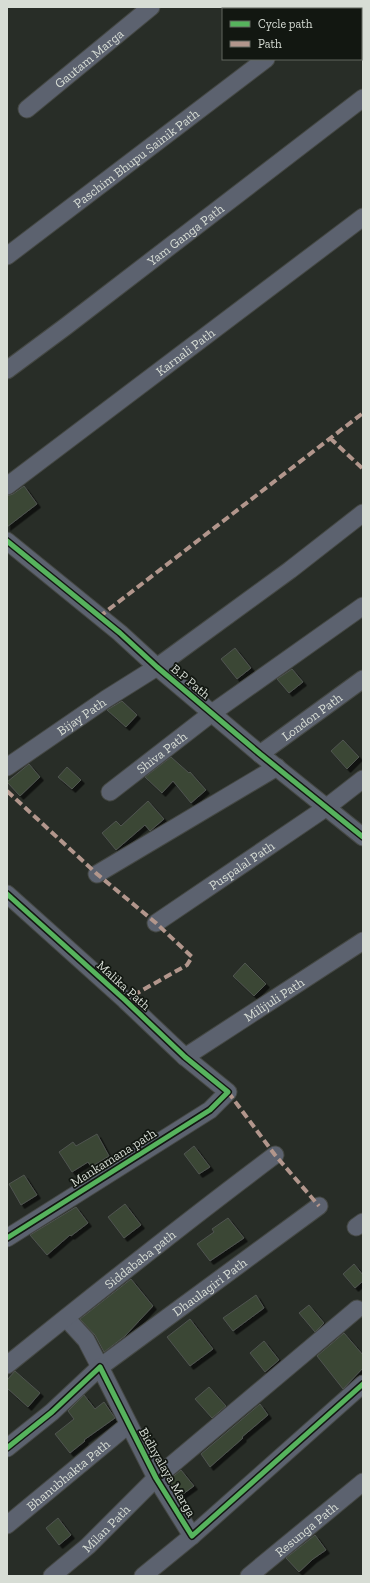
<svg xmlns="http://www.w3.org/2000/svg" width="370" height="1583" viewBox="0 0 370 1583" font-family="'Zilla Slab',serif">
<defs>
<filter id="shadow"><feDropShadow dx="3.5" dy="3.5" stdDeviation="0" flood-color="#0009"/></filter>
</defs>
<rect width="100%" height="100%" fill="#282d27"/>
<path fill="#3a4736" stroke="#505450" filter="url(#shadow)" d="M24,486L37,504L7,527V496L13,494Z
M235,648L251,668L237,679L221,659Z
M292,669L303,682L289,693L277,679Z
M122,701L137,715L126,727L107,710Z
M343,740L359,757L347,769L331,751Z
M171,757L189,773L190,772L206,790L191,803L173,781L162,793L145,777Z
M29,764L40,777L20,796L7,782Z
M67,767L81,780L72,789L58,777Z
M148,801L164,819L150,831L145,825L116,850L102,833L116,821L121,826Z
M245,963L266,984L254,996L233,976Z
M97,1134L109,1156L91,1167L88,1162L72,1172L59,1152L73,1142L76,1146Z
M194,1146L210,1167L199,1174L184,1154Z
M24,1175L37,1195L21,1205L9,1184Z
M125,1204L141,1225L124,1238L108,1217Z
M76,1207L88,1223L71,1236L70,1235L47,1255L30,1235Z
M228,1218L244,1238L210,1261L197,1244L214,1232L212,1229Z
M354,1264L363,1275V1281L355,1288L343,1274Z
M131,1279L153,1306L125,1336L104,1352L95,1335L80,1319Z
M256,1295L264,1308L233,1331L223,1318Z
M309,1305L324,1323L315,1332L299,1313Z
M190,1319L213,1349L190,1366L167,1337Z
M344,1333L363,1355V1368L343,1389L317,1356Z
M264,1341L279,1360L265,1372L250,1353Z
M15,1371L40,1393L28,1407L7,1388V1380Z
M209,1387L226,1406L212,1418L195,1399Z
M84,1395L95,1409L104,1402L115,1418L84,1440L85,1441L70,1453L55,1434L74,1419L68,1411Z
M260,1404L268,1415L242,1437L243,1438L210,1467L201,1454Z
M181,1470L194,1486L179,1497L169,1480Z
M58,1518L71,1535L59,1545L46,1528Z
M315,1535L326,1550L313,1559L299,1572L286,1558Z"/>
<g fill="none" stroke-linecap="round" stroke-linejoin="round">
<g stroke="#454844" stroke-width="19">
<g id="minor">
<path d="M330,9L332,7"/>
<path id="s1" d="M27,109L151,7"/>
<path id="s2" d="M7,256L266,59"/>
<path id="s3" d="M7,370L65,327L363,98"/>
<path id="s4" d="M7,486L363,217"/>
<path d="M7,541L120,633L157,667L260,754L363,837"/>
<path id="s5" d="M260,754L363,679"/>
<path id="s6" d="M7,767L106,699L157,667L290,570L363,513"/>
<path id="s7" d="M110,792L212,713L363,606"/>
<path d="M97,874L277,767"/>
<path d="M7,894L125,1000L185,1057L228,1092L210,1110L7,1238"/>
<path id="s8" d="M156,923L327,807L363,779"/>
<path id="s9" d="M185,1057L363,941"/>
<path d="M356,1227L363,1222"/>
<path id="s10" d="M66,1318L86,1340L100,1367L319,1206"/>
<path id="s11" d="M7,1365C95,1294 184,1223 275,1155"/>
<path d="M7,1448L52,1412L100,1367L156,1478L192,1536L363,1384"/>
<path id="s12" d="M7,1525L128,1425"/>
<path id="s13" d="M52,1576L88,1546L156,1478L357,1309"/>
<path d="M143,1576L192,1536"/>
<path id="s14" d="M249,1576L363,1482"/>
</g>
</g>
<use href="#minor" stroke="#5c626f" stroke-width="17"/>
<path stroke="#b2968c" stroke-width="4" stroke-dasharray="8 4" stroke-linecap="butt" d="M330,438L363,469
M99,617L363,413
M7,791L97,874L156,923L192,957L187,965L125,1000
M228,1092L275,1155L319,1206"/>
<g stroke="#121711" stroke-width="8">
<path id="cycleway" d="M7,541L120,633L157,667L260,754L363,837
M7,894L125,1000L185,1057L228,1092L210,1110L7,1238
M7,1448L52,1412L100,1367L156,1478L192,1536L363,1384"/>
</g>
<use href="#cycleway" stroke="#56b35d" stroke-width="5"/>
</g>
<g text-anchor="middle" stroke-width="3.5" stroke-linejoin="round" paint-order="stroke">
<g font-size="13" fill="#d7ddd5" stroke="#121711">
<text dy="5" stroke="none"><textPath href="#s1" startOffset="80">Gautam Marga</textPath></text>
<text dy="5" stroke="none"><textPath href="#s2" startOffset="162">Paschim Bhupu Sainik Path</textPath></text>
<text dy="5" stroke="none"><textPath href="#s3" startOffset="224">Yam Ganga Path</textPath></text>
<text dy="5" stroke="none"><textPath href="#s4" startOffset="223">Karnali Path</textPath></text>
<text transform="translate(191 681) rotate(40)" y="5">B.P Path</text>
<text dy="5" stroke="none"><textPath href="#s6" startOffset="90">Bijay Path</textPath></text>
<text dy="5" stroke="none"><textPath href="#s5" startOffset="64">London Path</textPath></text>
<text dy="5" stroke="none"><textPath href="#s7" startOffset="65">Shiva Path</textPath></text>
<text dy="5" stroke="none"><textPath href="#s8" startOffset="103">Puspalal Path</textPath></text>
<text transform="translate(124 985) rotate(42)" y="5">Malika Path</text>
<text dy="5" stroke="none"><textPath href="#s9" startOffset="106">Milijuli Path</textPath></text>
<text transform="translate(113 1157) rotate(-32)" y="5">Mankamana path</text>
<text dy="5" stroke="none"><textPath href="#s11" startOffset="170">Siddababa path</textPath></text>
<text dy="5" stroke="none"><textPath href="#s10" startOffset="196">Dhaulagiri Path</textPath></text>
<text transform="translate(168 1472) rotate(60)" y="5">Bidhyalaya Marga</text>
<text dy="5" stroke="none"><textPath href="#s12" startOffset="79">Bhanubhakta Path</textPath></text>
<text dy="5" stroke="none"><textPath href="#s13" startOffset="72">Milan Path</textPath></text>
<text dy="5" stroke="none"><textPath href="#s14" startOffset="74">Resunga Path</textPath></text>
</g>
</g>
<rect width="370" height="1583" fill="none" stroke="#d7ddd5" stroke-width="16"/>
<rect x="222" y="8" width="140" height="52" fill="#121711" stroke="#61665f"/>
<rect x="230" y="21" width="20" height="6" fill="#56b35d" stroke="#61665f"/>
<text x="258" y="28" font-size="12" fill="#d7ddd5">Cycle path</text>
<rect x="230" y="41" width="20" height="6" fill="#b2968c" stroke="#61665f"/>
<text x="258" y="48" font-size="12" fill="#d7ddd5">Path</text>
</svg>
